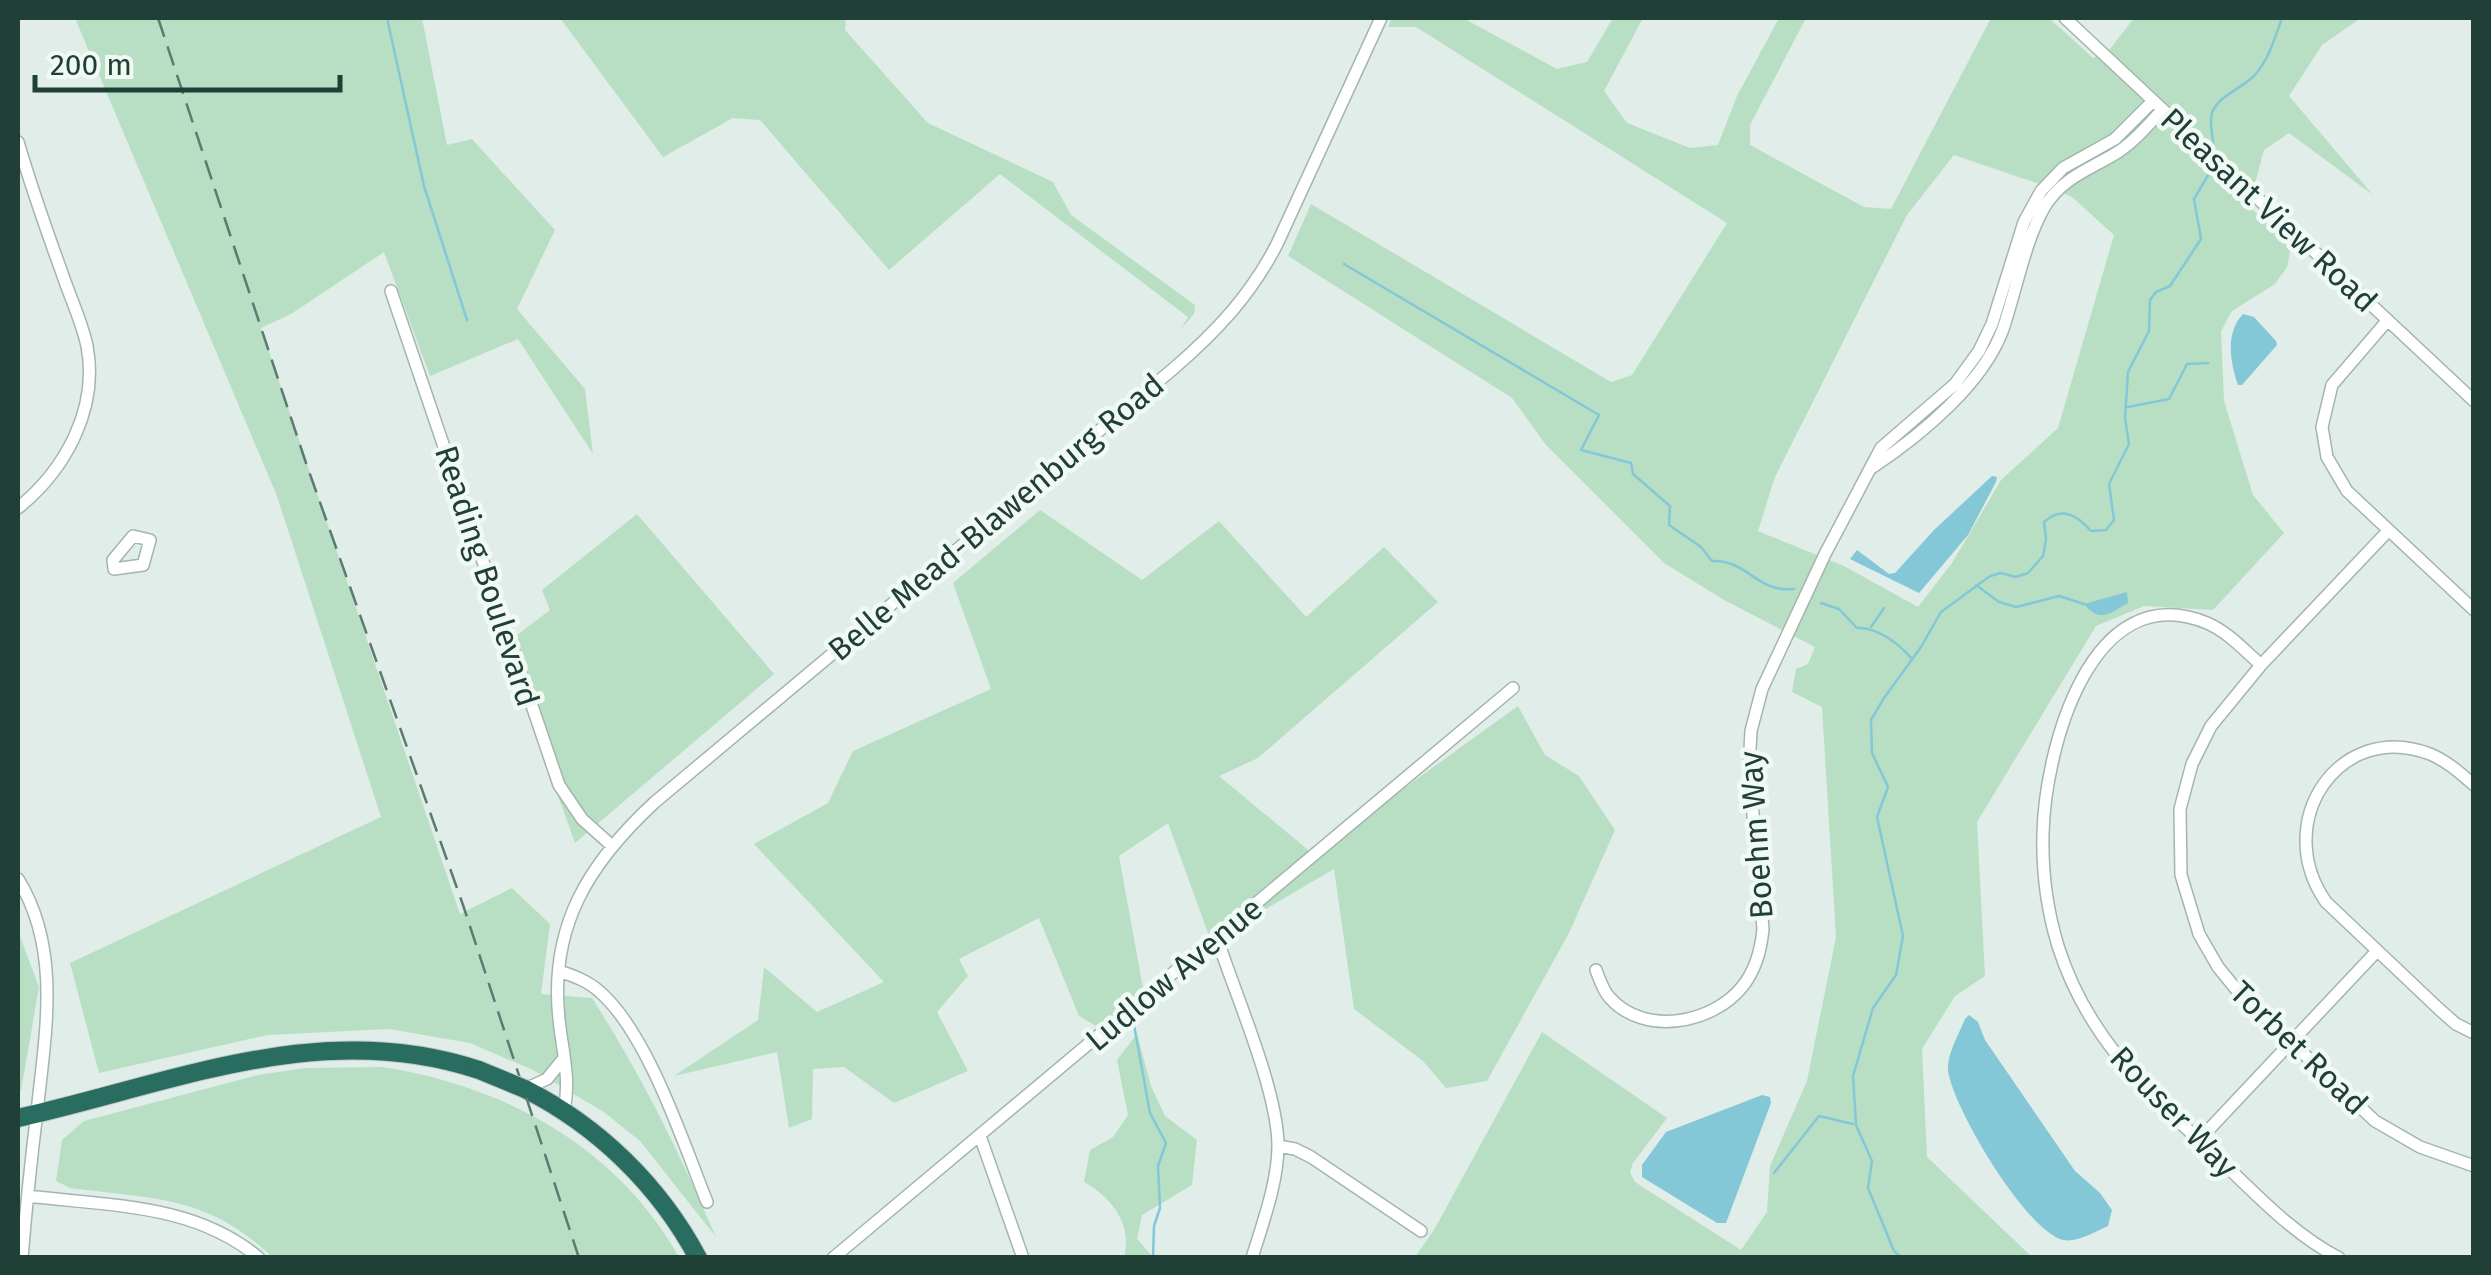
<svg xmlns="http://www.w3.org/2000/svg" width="2491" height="1275" viewBox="0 0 2491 1275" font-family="'Fira Sans',sans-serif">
<rect width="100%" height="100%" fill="#e1ede8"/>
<path fill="#b8dfc3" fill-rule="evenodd" d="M75,18H422L447,145L472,139L555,230L517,309L585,389L593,454L518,339L430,376L384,252L291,314L261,328L460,914L512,888L550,924L541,994L592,998C642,1076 679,1152 716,1237L640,1141L604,1112L533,1070L470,1043L389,1029L267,1035L99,1073L70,963L381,817L277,496Z
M560,18H846L845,30L928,123L1053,182L1071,215L1195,305L1194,314L1180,330L1188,317L1000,174L889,270L760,120L733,118L663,157Z
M1392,18H1463L1557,69L1587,62L1613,18H1643L1604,91L1627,123L1690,148L1718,145L1737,96L1779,18H1806L1750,125V145L1864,207L1891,209L1991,18H2049L2093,58L2110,49L2134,18H2361L2322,45L2289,96L2373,195L2289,133L2264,150L2249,206L2291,247L2287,267L2275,284L2232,311L2221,331L2224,401L2253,495L2284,533L2213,610L2144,606L2096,626L1977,822L1985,976L1955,996L1922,1049L1927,1157L2032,1257H1415L1434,1230L1542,1032L1667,1118L1633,1163L1630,1172L1635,1182L1741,1250L1767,1212L1770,1166L1807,1081L1836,937L1822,707L1792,692L1796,669L1808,664L1815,647L1724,600L1664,563L1546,445L1512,398L1288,256L1311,204L1611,382L1632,375L1727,223L1416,27H1388ZM1954,155L2048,187L2029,227L2053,189L2072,197L2114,235L2058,428L2001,480L1952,563L1918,607L1844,566L1758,531L1775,477L1907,215Z
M1040,510L1142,580L1219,521L1306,617L1384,547L1438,602L1258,758L1219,776L1313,854L1518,706L1545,755L1579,776L1615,830L1569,933L1487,1081L1446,1088L1423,1061L1354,1009L1334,869L1211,941L1168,823L1119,856L1144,994L1103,1030L1079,1016L1039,918L959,959L968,976L937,1012L968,1071L894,1103L844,1067L813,1069L812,1119L789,1128L777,1052L674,1076L758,1020L764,967L817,1012L884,982L754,844L828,803L853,751L991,689L953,583Z
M637,514L774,674L575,843L504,645L550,610L542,590Z
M18,931L39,987L21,1091H18Z
M1137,1034L1151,1086L1165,1116L1197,1140L1192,1185L1142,1215L1137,1239L1153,1257H1124C1133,1224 1111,1197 1084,1182L1090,1150L1113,1137L1128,1115L1117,1060Z
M382,1067C505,1086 616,1146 679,1257H272C208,1195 153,1199 70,1188L56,1181L62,1140L84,1121L258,1075L305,1068Z"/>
<path fill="#84c7d6" d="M2243,314L2254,317L2276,341L2277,345L2242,385H2238C2230,362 2225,333 2243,314Z
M1992,476L1997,477L1996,482L1968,535L1919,593L1850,559L1857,550L1889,574L1895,573L1934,530Z
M2127,592L2128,603C2109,614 2100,623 2084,604Z
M1969,1015L1978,1022L1985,1040L2075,1171L2100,1193L2112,1210L2108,1226C2096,1231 2077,1243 2064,1240C2028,1234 1952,1107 1948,1070C1947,1054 1959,1034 1965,1019Z
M1762,1095L1770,1097L1771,1103L1726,1223H1717L1642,1177V1165L1666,1132Z"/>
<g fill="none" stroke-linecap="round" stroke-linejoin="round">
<path stroke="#84c7d6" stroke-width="2.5" d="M387,18L424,186L467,320
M2213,152C2215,138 2208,125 2212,113C2217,97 2242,88 2254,76C2269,60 2275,37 2282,18
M1344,264L1599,415L1581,450L1631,463L1633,474L1670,506L1669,525L1701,547L1712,561C1749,560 1756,593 1794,589
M2128,407L2169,399L2187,364L2208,363
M1976,585L1999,602L2016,607L2059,596L2084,604
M1821,603L1839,609L1857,628C1878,627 1899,644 1912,659
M1871,627L1884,608
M1134,1025L1150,1113L1166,1143L1158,1166L1160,1208L1154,1226L1153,1258
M1774,1173L1819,1116L1853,1124
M1902,1258L1894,1251L1868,1188L1872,1161L1856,1125L1853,1076L1873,1008L1896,975L1903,936L1877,817L1888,787L1872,753L1871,720L1884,698L1921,647L1941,612L1990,576L2001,573L2016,577L2028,573L2043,556L2046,539L2044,522C2062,506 2077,515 2091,531L2106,530L2114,520L2109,484L2129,444L2125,418L2128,372L2149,331L2150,300L2156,292L2170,286L2201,239L2194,199L2210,172L2212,160"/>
<g stroke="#a3b5af" stroke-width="14">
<path id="minor" d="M2065,18L2474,401
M18,142C31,186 46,229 62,273C70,297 82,322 87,346C99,409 65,470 18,508
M391,291L559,785L582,819L611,845
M2387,321L2332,385L2322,427L2327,457L2347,491L2474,610
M1873,467C1921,435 1983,384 2003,329C2016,291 2025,240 2045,206C2063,177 2091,169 2118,152C2135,141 2149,124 2162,110
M2388,531L2261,665L2211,726L2192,764L2180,809L2181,875L2199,934L2218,967L2240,994L2375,1121L2420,1147L2474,1166
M133,536L150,540L143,565L114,569L113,560Z
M2261,665C2244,650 2228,632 2207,623C2090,575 2045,751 2043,833C2042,871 2047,910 2058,946C2088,1041 2151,1095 2221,1161C2258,1196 2293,1234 2339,1258
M2474,785C2460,773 2447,761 2430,754C2340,719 2270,822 2326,902L2440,1010L2456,1024L2474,1033
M18,879C62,950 45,1035 37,1112C31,1160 26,1209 22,1258
M1217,938C1235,994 1277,1088 1278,1145C1278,1182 1263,1222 1252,1258
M1596,970C1600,980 1603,991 1610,998C1645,1037 1713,1023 1742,987C1756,970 1761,950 1763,929L1749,768L1751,731L1762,689L1825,554L1881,448L1955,384L1979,351L1992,324L2024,222L2041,191L2063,168L2115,139L2153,101
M559,971C574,976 588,981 600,992C648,1034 683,1142 707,1202
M525,1089L547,1079L564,1058
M564,1110C571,1079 562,1050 559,1019C549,926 589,863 655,802L1173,369C1216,332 1251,295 1277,244L1381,18
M980,1136L1023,1258
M2199,1140L2377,951
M1278,1146L1295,1149L1311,1157L1421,1231
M28,1196C108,1206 194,1203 259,1258
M833,1258L1513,688"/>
</g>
<g stroke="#c1c9c7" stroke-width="20">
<path id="highway" d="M525,1089C598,1126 659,1185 698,1258
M18,1118C171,1084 321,1017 479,1070"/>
</g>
<use href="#minor" stroke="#fff" stroke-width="11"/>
<use href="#highway" stroke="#296d61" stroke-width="18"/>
<path stroke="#5a7a72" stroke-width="2.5" stroke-dasharray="20 10" stroke-linecap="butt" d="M158,18L306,463L463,905L579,1258"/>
<g stroke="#c1c9c7" stroke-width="20" stroke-linecap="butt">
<path id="highway-bridge" d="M479,1070L525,1089"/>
</g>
<use href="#highway-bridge" stroke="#296d61" stroke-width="18"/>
</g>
<g text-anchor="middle" stroke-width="9" stroke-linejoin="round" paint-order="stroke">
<g font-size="32" fill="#203f37" stroke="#f1f9f5">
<text transform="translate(2269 210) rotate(43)" y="11">Pleasant View Road</text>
<text transform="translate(996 517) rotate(-40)" y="11">Belle Mead-Blawenburg Road</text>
<text transform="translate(487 576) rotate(72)" y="11">Reading Boulevard</text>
<text transform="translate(1756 835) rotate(-94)" y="11">Boehm Way</text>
<text transform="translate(1174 974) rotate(-40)" y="11">Ludlow Avenue</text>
<text transform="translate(2299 1048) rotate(44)" y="11">Torbet Road</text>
<text transform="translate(2174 1112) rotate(46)" y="11">Rouser Way</text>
</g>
</g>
<rect width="2491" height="1275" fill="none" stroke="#203f37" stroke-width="40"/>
<path d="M35 75v15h305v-15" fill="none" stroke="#203f37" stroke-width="5"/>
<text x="50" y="75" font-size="30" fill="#203f37" stroke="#f1f9f5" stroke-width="8" paint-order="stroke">200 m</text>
</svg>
